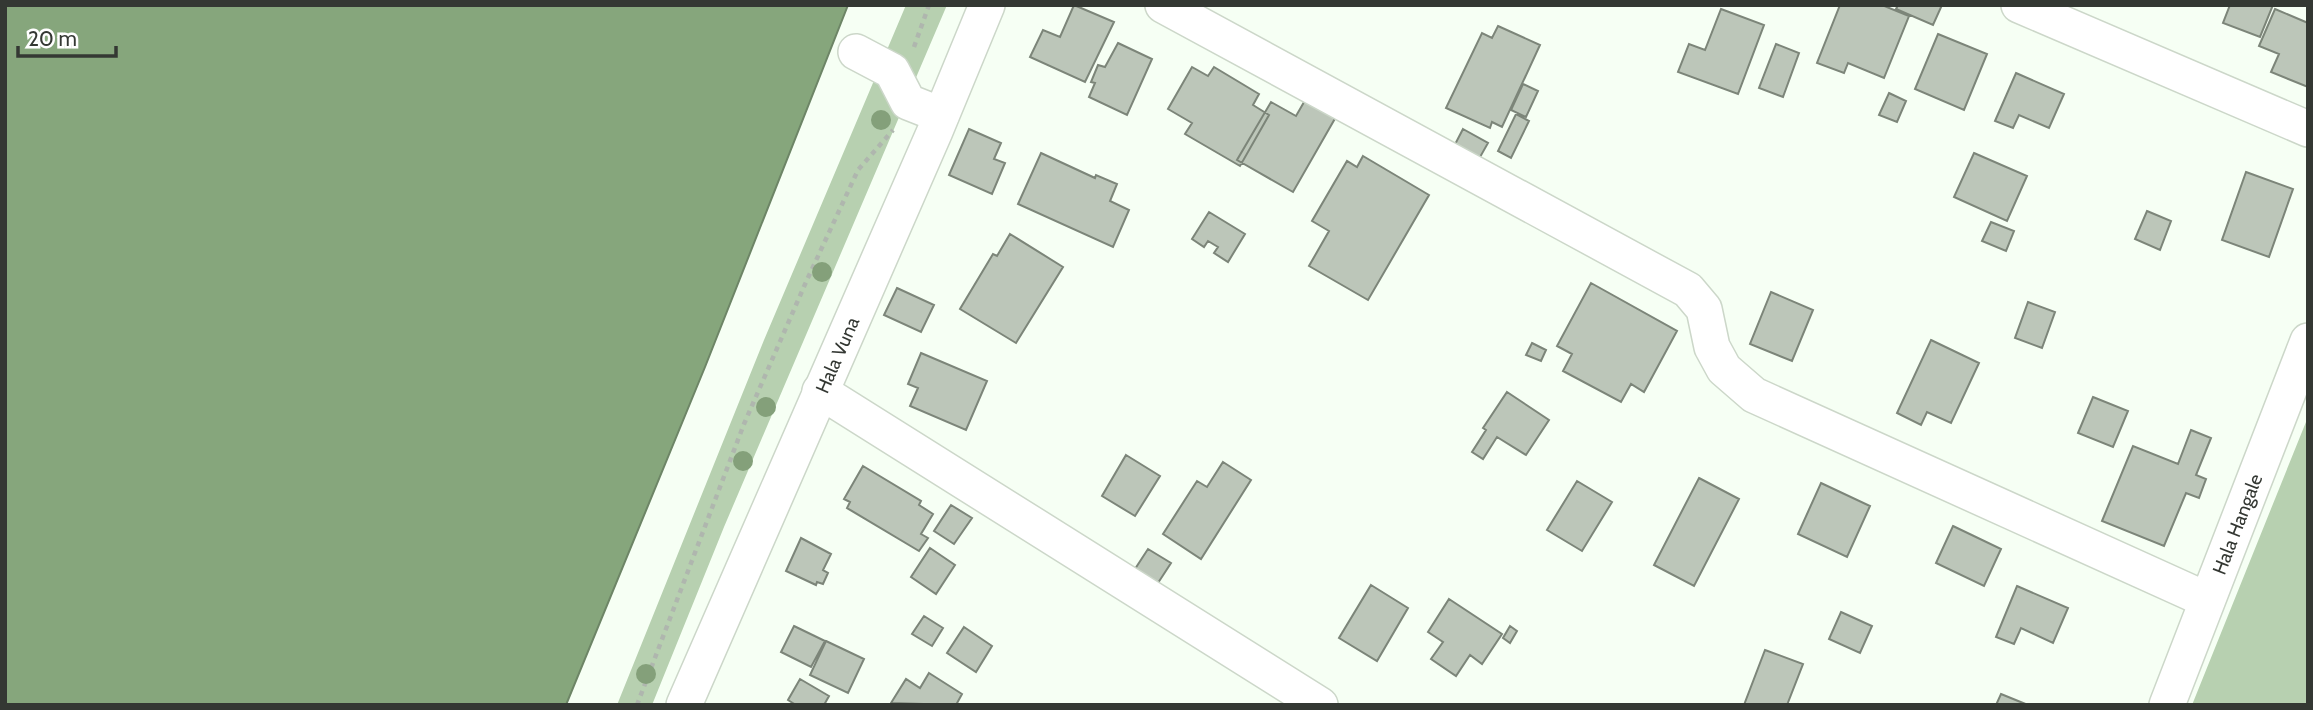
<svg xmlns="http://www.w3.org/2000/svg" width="2313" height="710" viewBox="0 0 2313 710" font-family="Cabin,sans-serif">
<rect width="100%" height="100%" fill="#f6fff4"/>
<path fill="#b7d0b0" d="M906,5H947L724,527L652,705H617L764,340Z
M2308,417V705H2192Z"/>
<path fill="#86a67c" stroke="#6d8566" stroke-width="2" d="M5,5H848L705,367L566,705H5Z"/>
<path fill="#bcc6b9" stroke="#7c8579" stroke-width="2" d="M1074,5L1114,22L1085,82L1030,57L1043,30L1060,37Z
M1840,5H1882L1909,16L1884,78L1848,63L1844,73L1817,63Z
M1898,5H1942L1933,25L1896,9Z
M2230,5H2273L2260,37L2223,23Z
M1721,9L1764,25L1738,94L1678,72L1689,44L1705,50Z
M2275,9L2308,23V87L2271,72L2279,54L2259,46Z
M1498,26L1540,45L1502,127L1492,122L1490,128L1446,108L1482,33L1492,38Z
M1938,34L1987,54L1964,110L1915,89Z
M1118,43L1152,59L1127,115L1089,97L1095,83L1091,82L1098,65L1105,67Z
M1776,44L1799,53L1783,97L1759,88Z
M1192,67L1208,76L1214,67L1259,94L1253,105L1269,115L1240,166L1185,134L1192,123L1168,109Z
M2016,73L2064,94L2049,128L2019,115L2013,128L1995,121Z
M1523,84L1538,91L1526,117L1511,110Z
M1889,93L1906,101L1897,122L1879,115Z
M1307,97L1337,115L1293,192L1237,160L1271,102L1296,116Z
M1516,114L1529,121L1511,158L1498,151Z
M969,129L1001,143L994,159L1005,163L992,194L949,175Z
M1463,129L1488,143L1475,166L1451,152Z
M1041,153L1095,178L1096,175L1117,184L1110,201L1129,210L1113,247L1018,204Z
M1974,153L2027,176L2007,221L1954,197Z
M1363,156L1429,195L1368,300L1309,266L1329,231L1312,221L1347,161L1357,167Z
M2246,172L2293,189L2269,257L2222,240Z
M2147,211L2171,221L2160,250L2135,239Z
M1209,212L1245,234L1228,262L1214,253L1218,247L1208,241L1204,247L1192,239Z
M1991,222L2014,231L2006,251L1982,241Z
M1010,234L1063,267L1016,343L960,309L993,254L997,256Z
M1591,283L1677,331L1644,392L1631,384L1621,402L1563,371L1572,354L1557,346Z
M897,288L934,305L921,332L884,315Z
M1771,292L1813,310L1792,361L1750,344Z
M2028,302L2055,312L2042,348L2015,338Z
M1931,340L1979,363L1951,423L1927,412L1921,425L1897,413Z
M1532,343L1546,350L1541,361L1526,355Z
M921,353L987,381L966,430L910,406L918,388L908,384Z
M1507,392L1549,420L1526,455L1497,437L1483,459L1472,452L1486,430L1483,428Z
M2093,397L2128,411L2113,447L2078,433Z
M2191,430L2211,438L2196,475L2206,479L2199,498L2186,493L2164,546L2102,521L2133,446L2178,464Z
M1126,455L1160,476L1135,516L1102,496Z
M1223,462L1251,480L1201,559L1163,534L1197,481L1207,487Z
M863,466L921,501L919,505L933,514L921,534L928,538L919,551L847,508L850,502L844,499Z
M1699,478L1739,499L1694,586L1654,565Z
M1577,481L1612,502L1582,551L1547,530Z
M1821,483L1870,506L1847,557L1798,534Z
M951,505L972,518L954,544L934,531Z
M1953,526L2001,549L1984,586L1936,563Z
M801,538L831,554L823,570L828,573L823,584L817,582L816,585L786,571Z
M930,548L955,565L936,594L911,577Z
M1148,549L1171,563L1158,583L1135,569Z
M1371,585L1408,608L1377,661L1339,638Z
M2017,586L2068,608L2053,643L2021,628L2014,644L1996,637Z
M1449,599L1502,634L1482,664L1470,655L1456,676L1431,659L1443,642L1428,632Z
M1841,612L1872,626L1860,653L1829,639Z
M924,616L943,628L932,646L912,634Z
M794,626L825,641L811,667L781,652Z
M1510,626L1517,631L1510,643L1503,638Z
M964,627L992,646L976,672L947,653Z
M826,641L864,659L848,693L810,675Z
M1765,650L1803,664L1787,705H1744Z
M929,673L962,694L956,705L891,703L906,679L920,688Z
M800,679L829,696L824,705H796L788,700Z
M2001,694L2028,705H1996Z"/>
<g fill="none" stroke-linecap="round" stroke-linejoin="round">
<g stroke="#ccd7c9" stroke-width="38">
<g id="minor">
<path d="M1163,5L1688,290L1704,309L1712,347L1724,369L1754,395L2207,600"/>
<path d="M2019,5L2308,129"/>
<path d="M856,52L892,71L908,102L941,115"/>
<path d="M820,391L1320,705"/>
<path id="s1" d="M684,705L935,131L987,5"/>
<path id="s2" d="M2167,705L2308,341"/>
</g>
</g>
<path stroke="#afb6ae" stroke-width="4.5" stroke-dasharray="5 5" stroke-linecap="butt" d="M914,47L929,5
M637,705L744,424L806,282L858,170L893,130"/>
<use href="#minor" stroke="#fff" stroke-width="35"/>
</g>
<g fill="#84a07a">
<circle cx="881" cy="120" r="10"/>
<circle cx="822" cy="272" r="10"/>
<circle cx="766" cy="407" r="10"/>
<circle cx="743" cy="461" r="10"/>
<circle cx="646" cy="674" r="10"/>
</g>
<g text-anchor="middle" stroke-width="5" stroke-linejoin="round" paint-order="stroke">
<g font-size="19" fill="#343833" stroke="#fff">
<text dy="7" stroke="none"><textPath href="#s1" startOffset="382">Hala Vuna</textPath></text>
<text dy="7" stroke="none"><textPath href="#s2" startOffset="194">Hala Hangale</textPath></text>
</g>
</g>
<rect width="2313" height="710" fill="none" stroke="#343833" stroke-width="14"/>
<path d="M18 46v10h98v-10" fill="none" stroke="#343833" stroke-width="3.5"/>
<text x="28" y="46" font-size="21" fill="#343833" stroke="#ffffff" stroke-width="5" paint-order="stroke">20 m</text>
</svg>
